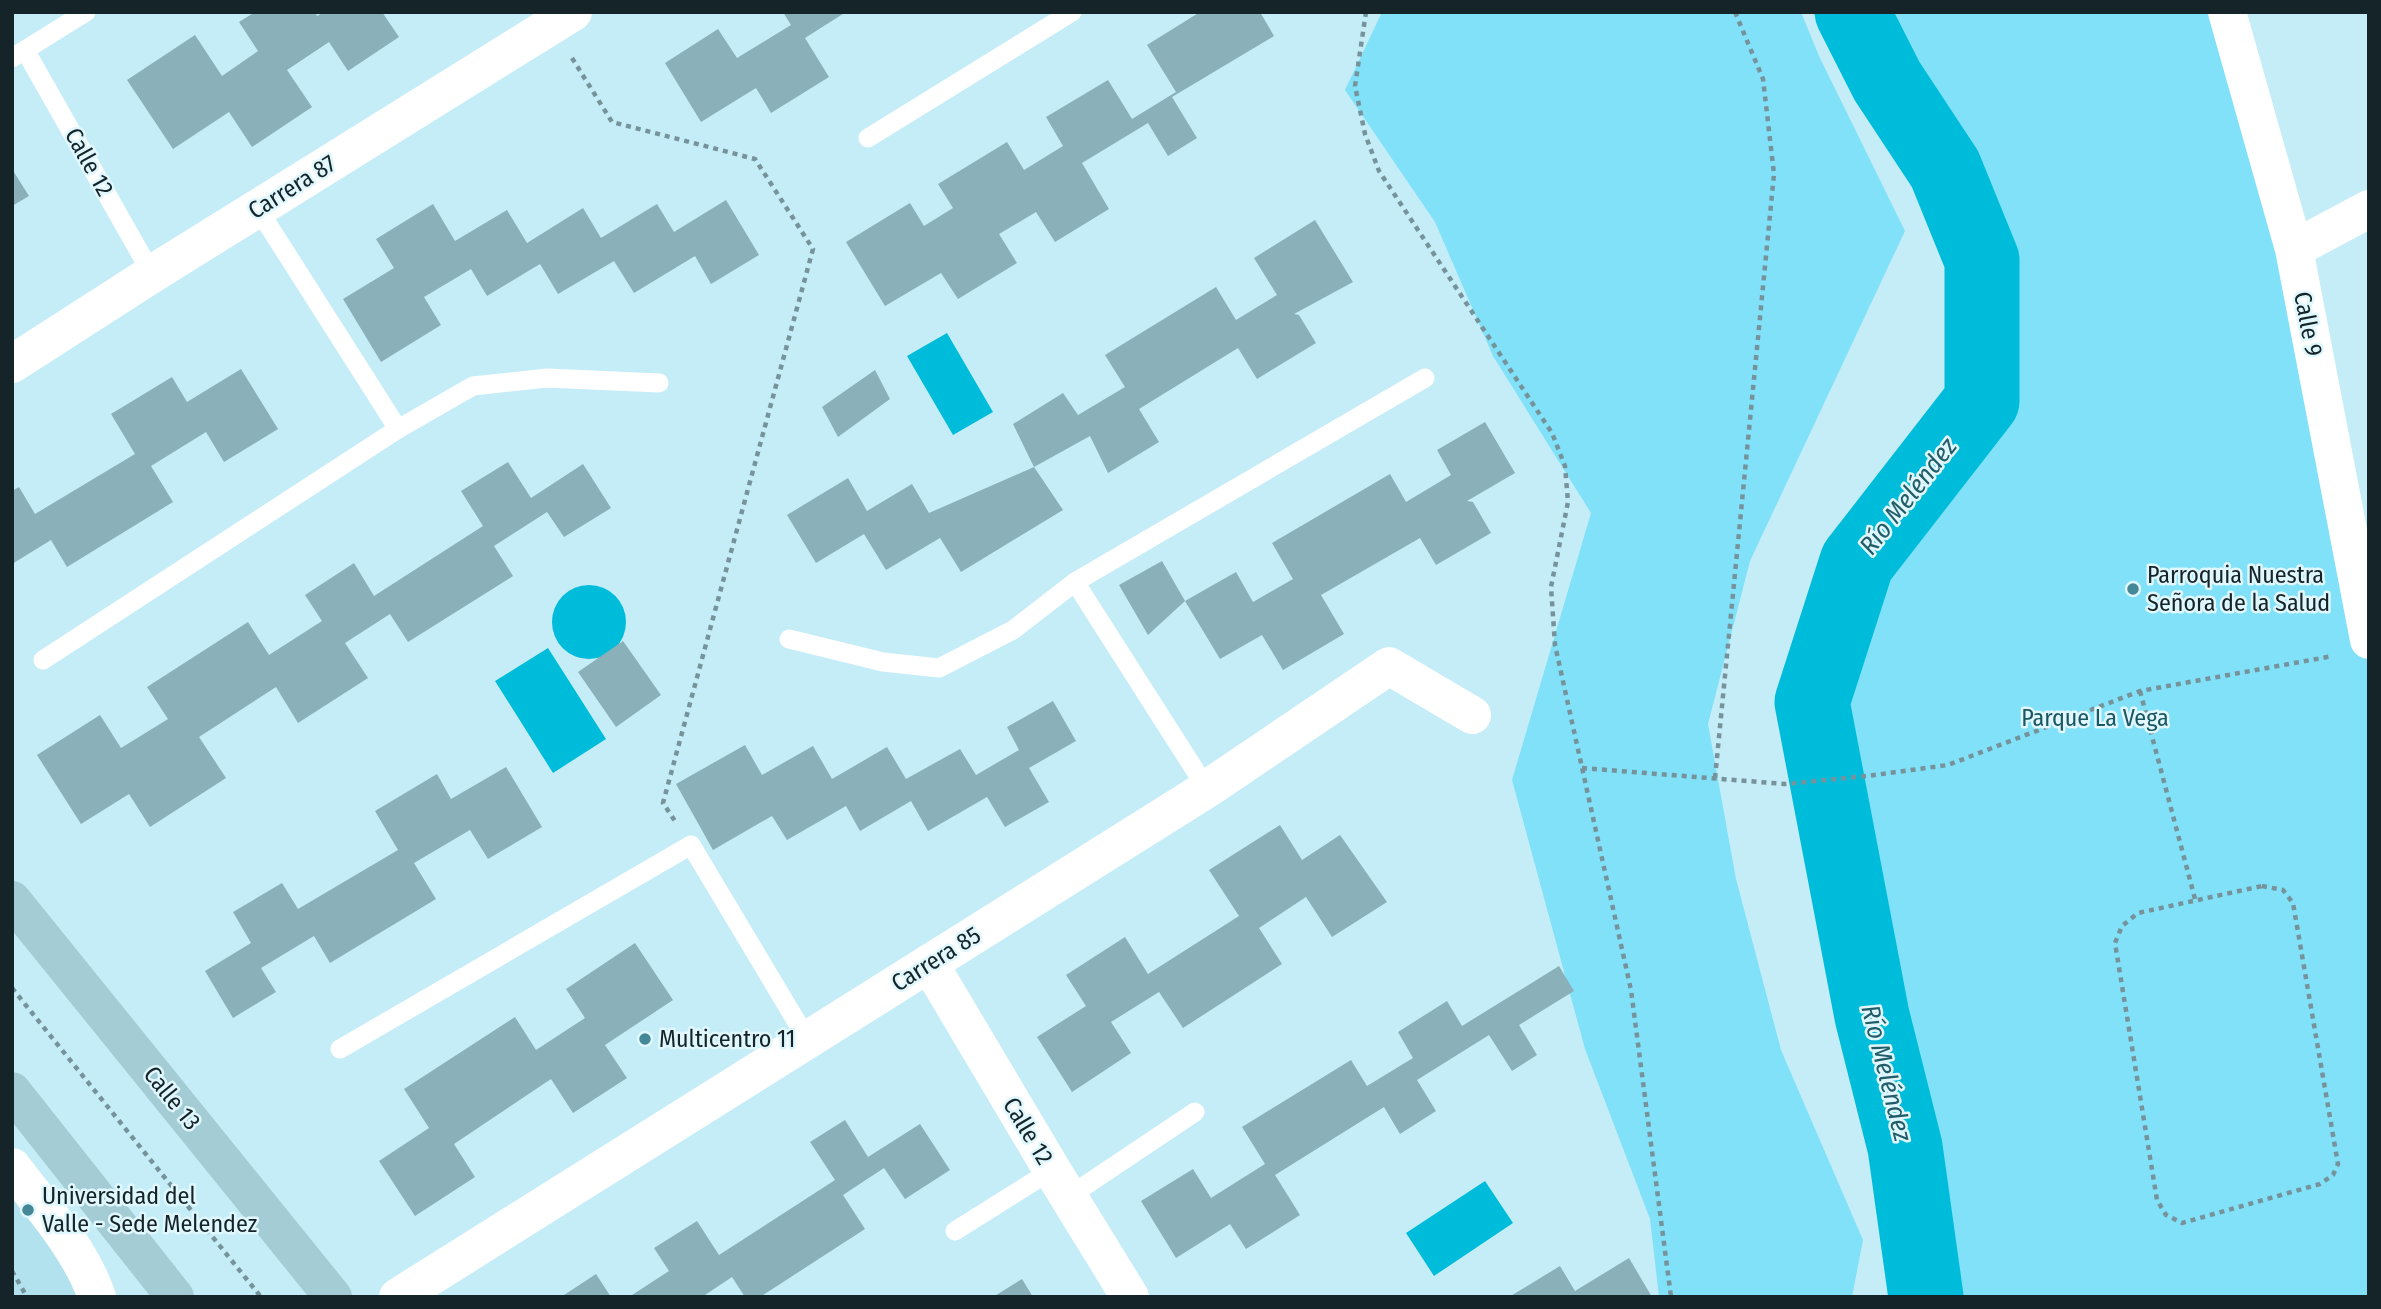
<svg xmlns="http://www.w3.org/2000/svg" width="2381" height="1309" viewBox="0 0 2381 1309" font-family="'Fira Sans Condensed',sans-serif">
<rect width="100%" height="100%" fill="#c5edf7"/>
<path fill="#b1e2ee" d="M12,1167L97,1297H12Z"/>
<path fill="#80e1f8" d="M1382,12H1801L1819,56L1905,231L1750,561L1708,724L1736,879L1781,1050L1863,1240L1852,1297H1659L1650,1219L1585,1049L1512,780L1591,513L1493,356L1435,222L1345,90Z
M1852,12H2227L2369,640V1297H1926L1905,1147L1872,1016L1812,702L1857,562L1982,401V259L1945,169L1887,81Z"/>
<path fill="#00bcdb" d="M947,333L993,412L953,435L907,356Z
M552 622a37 37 0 1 1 74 0a37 37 0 1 1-74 0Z
M548,648L606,739L553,773L495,681Z
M1485,1181L1513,1223L1434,1276L1406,1233Z"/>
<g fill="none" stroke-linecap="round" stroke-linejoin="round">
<path stroke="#00bcdb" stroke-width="75" d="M1852,12L1887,81L1945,169L1982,260V401L1857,562L1812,702L1872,1016L1905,1147L1926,1297"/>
</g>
<path fill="#8ab0ba" d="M255,12H315L317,16L324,12H382L399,37L348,71L329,42L287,70L312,107L252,147L229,112L173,149L127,80L195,35L222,76L258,51L239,22Z
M783,12H846L805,38L829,77L771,113L756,88L701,122L665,63L718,29L737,58L791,25Z
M1200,12H1260L1274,36L1172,97L1197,138L1168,156L1148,123L1082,163L1109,209L1055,242L1036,212L999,234L1017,263L958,299L941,273L885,306L846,242L910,203L924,226L953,208L938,184L1007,142L1024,170L1063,146L1046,117L1108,80L1132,119L1176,92L1147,45Z
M12,169L29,196L12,206Z
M726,200L759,255L711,284L695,256L634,293L614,261L558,294L540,264L487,296L471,269L424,297L441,325L381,362L343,299L394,268L376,239L433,204L455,241L507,210L527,243L583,208L601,238L657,204L674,232Z
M1315,220L1353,282L1294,314L1299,315L1316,343L1257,379L1238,348L1139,409L1159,442L1108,473L1090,436L1034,467L1013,424L1063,393L1078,415L1125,387L1105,355L1216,287L1236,320L1277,295L1254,258Z
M241,369L278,429L224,462L206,432L151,466L173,502L67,567L51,540L12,564V491L19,487L35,514L135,454L111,414L172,377L187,402Z
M875,370L890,399L838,437L822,407Z
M1485,422L1515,473L1467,501L1473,502L1491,533L1436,565L1420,538L1321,595L1344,634L1283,670L1262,635L1220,659L1185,601L1236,572L1253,602L1293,579L1272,543L1390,474L1406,502L1451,475L1437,450Z
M508,462L531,498L583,464L611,508L564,537L547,512L494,546L513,576L408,642L390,614L345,643L368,678L298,723L276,687L199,737L226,778L150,827L129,794L81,824L37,755L100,715L121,748L168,719L147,687L248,622L269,655L322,621L305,595L354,563L374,596L483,526L461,491Z
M1034,467L1063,510L961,572L940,538L886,570L864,534L816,563L787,515L848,478L867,511L912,484L929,513Z
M1162,561L1185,601L1148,635L1119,585Z
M623,641L661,695L616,727L578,672Z
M1053,701L1076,741L1029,768L1049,802L1005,827L987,797L928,831L911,801L860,831L846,806L787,840L772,816L713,850L676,784L745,745L762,775L813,746L832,779L887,747L906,779L960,749L976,775L1019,750L1007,727Z
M506,767L542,827L488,859L470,830L414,863L436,899L330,963L314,936L261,968L276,992L233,1018L205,971L251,943L233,912L282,883L298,909L398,850L375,811L437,774L451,799Z
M1280,825L1302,860L1340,835L1387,902L1332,937L1306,897L1259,928L1282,964L1183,1028L1159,992L1111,1022L1131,1053L1072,1092L1037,1037L1086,1006L1066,975L1125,937L1148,974L1239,916L1209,870Z
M635,943L673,1000L605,1045L627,1078L573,1113L551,1079L454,1144L475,1177L415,1216L379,1161L429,1128L404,1089L515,1017L536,1050L585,1018L566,989Z
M1559,966L1574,991L1519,1025L1537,1055L1512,1071L1489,1035L1417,1080L1436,1111L1400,1134L1384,1107L1275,1175L1300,1215L1246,1249L1230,1224L1176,1258L1141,1201L1193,1169L1211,1198L1265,1164L1242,1127L1351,1060L1367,1086L1413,1058L1398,1032L1447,1001L1462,1026Z
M845,1120L868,1157L920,1124L950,1170L905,1199L884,1168L843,1195L865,1229L760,1297H745L732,1277L702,1297H629L669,1271L654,1248L697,1221L719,1255L835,1180L810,1142Z
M1629,1258L1652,1297H1509L1560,1266L1575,1291Z
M596,1274L611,1297H561Z
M1022,1279L1033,1297H993Z"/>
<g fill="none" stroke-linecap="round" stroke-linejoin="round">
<path stroke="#76939b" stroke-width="4.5" stroke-dasharray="5 5" stroke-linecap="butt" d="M1366,12L1355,86L1365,134L1379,171L1552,433L1565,466L1568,502L1551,587L1555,645L1631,990L1671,1297
M572,58L612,122L755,159L813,249L663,803L675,821
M2140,691L2195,899
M1582,768L1785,784L1867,776L1948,765L2140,691L2333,656
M1715,778L1774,174L1763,79L1735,12
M2262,886L2283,890L2293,903L2338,1164L2333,1175L2320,1184L2182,1223L2166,1215L2157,1200L2115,943L2122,926L2138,913Z
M12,988L261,1297
M12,1271L27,1297"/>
<path stroke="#fff" stroke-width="19" d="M25,50L152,274
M12,58L86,12
M868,138L1072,12
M258,209L398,429
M1075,582L1207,789
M789,639L883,662L939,668L1013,630L1075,582L1425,378
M43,660L398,429L473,386L547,378L659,383
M340,1049L691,845L807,1039
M1068,1197L1195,1112
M955,1231L1052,1170"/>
<path stroke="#fff" stroke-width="38" d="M2227,12L2294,249L2369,640
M2294,249L2369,209
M12,364L152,274L573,12
M929,963L1052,1170L1130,1297
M398,1297L1207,789L1389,666L1472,715"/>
<path stroke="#fff" stroke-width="38" d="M12,1167C43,1208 80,1248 97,1297"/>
<path stroke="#a4ccd5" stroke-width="38" d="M12,900L333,1297
M12,1091L175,1297"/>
</g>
<g fill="#448797" stroke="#dff7fd" stroke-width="2.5">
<circle cx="2133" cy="589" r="7"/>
<circle cx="645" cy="1039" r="7"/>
<circle cx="28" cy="1210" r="7"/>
</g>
<g text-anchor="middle" stroke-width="5" stroke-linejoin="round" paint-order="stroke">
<g font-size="24" fill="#152428" stroke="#dff7fd">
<text transform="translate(89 162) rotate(61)" y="8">Calle 12</text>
<text transform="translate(292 187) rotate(-32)" y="8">Carrera 87</text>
<text transform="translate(2308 324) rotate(79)" y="8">Calle 9</text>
<text transform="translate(936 959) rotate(-32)" y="8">Carrera 85</text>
<text transform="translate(172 1098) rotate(51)" y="8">Calle 13</text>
<text transform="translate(1028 1131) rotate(59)" y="8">Calle 12</text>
</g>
<g font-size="24" fill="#152428" stroke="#dff7fd" text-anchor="start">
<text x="2147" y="583">Parroquia Nuestra<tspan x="2147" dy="28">Señora de la Salud</tspan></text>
<text x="659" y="1047">Multicentro 11</text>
<text x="42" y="1204">Universidad del<tspan x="42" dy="28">Valle - Sede Melendez</tspan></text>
</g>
<g font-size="24" fill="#1a5764" stroke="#dff7fd">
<text x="2095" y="726">Parque La Vega</text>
</g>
<g font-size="26" font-style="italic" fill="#215c69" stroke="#dff7fd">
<text transform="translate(1908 496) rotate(-52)" y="9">Río Meléndez</text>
<text transform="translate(1887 1073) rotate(76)" y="9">Río Meléndez</text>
</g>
</g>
<rect width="2381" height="1309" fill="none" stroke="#152428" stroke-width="28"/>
</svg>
